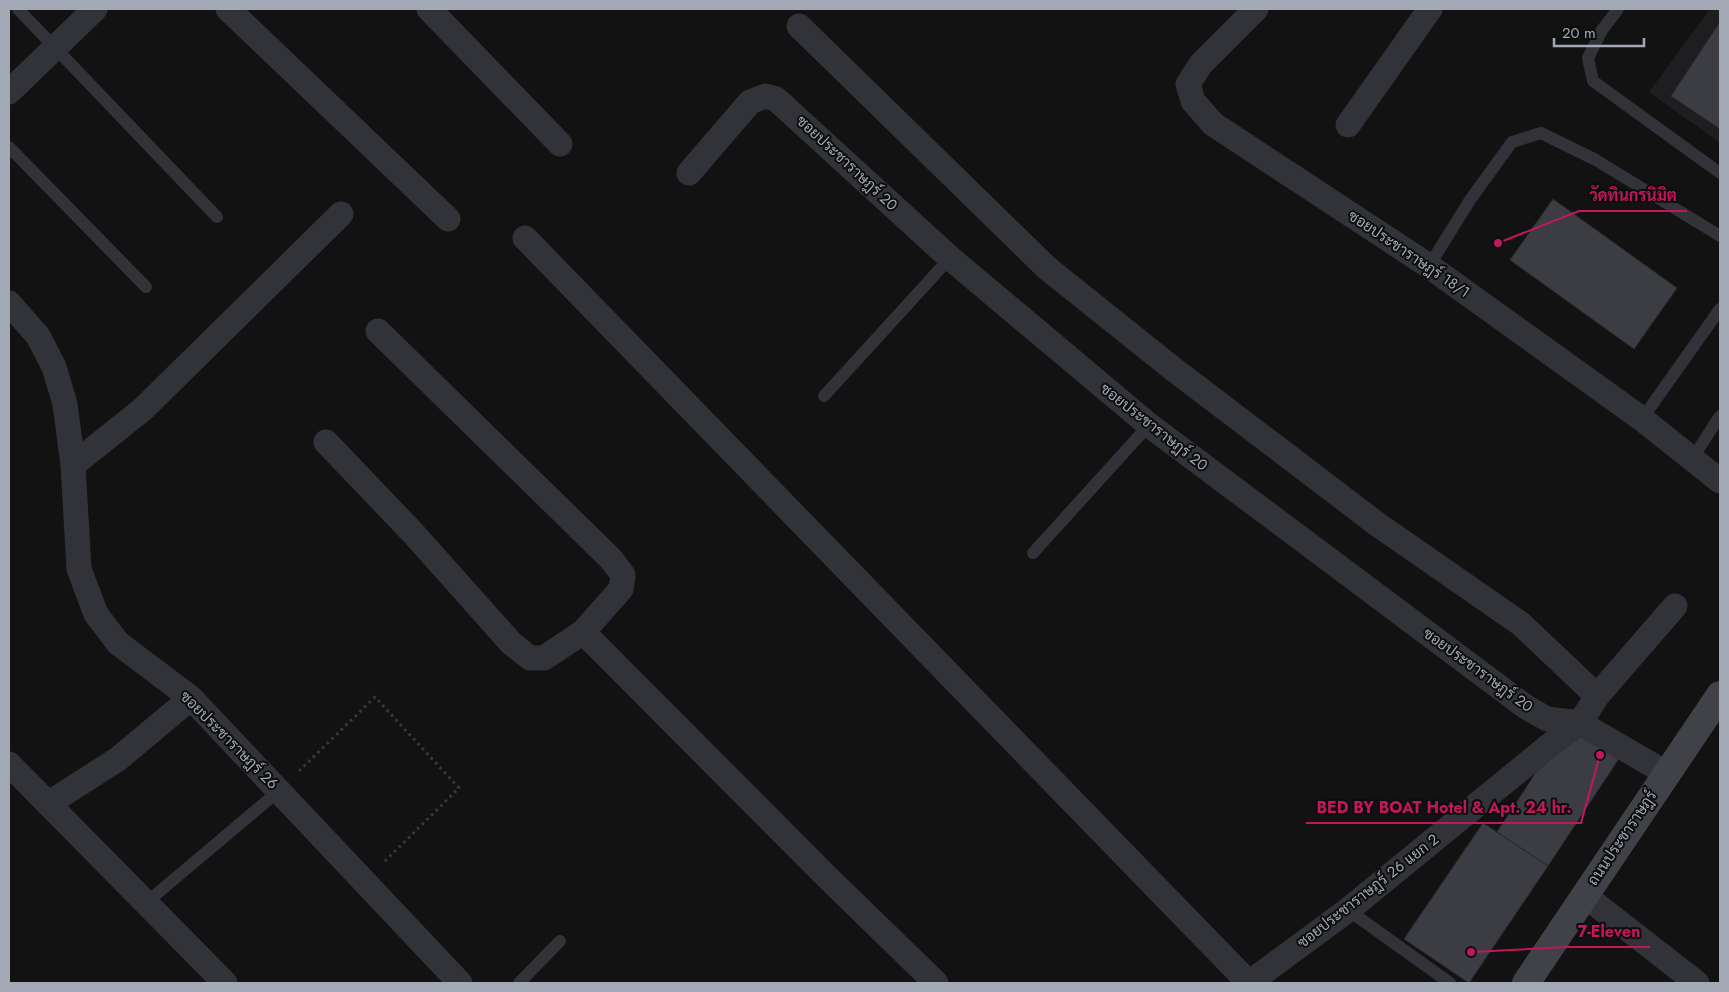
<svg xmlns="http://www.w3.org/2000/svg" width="1729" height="992" viewBox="0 0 1729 992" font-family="Jost,Sarabun,sans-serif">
<rect width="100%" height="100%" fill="#121213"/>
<path fill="#1e1e20" d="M1710,9H1720V143L1649,92Z"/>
<path fill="#3c3d43" stroke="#2b2b2f" d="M1720,22V129L1671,96Z
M1553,199L1677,288L1634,349L1510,260Z
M1579,728L1622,754L1548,866L1497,832L1548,754Z
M1483,823L1548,866L1469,983L1404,939Z"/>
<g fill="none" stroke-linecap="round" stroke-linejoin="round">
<path stroke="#383a3f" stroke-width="3" stroke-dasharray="2.5 4" stroke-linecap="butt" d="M299,771L375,697L459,788L383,863"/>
<path stroke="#323338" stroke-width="12" d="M18,9L217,217
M1618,9L1602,30L1588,58L1593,81L1720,173
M9,147L146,287
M1429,266L1470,200L1512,142L1541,133L1596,160L1720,236
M824,396L950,258
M1642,419L1720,309
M1692,459L1720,416
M1033,553L1149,425
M147,902L280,790
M1348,910L1450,983
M519,983L560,941"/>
<path stroke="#323338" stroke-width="25" d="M228,9L448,219
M429,9L560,144
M1256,9L1201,64L1188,84L1193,101L1213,124L1429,266L1642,419L1720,481
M799,26L1047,268L1172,368L1377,524L1521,624L1597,696
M9,92L95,9
M1348,125L1430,9
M689,173L750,102L766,96L776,99L950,258L1149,425L1526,707L1547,719L1580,723L1666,773
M525,238L1249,983
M9,303L38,336L54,367L65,404L73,465L79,569L96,614L118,643L191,698L460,983
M378,331L611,559L623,575L621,589L583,632L827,877L936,983
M326,442L413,533L511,643L530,658H544L583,632
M73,465L143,409L341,214
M9,764L225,983
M48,804L118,759L191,698
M1584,895L1697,983
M1249,983L1348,910L1550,745L1580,723L1597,696L1675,606"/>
<path stroke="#404248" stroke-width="28" d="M1526,983L1720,695"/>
</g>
<g text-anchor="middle" stroke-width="4" stroke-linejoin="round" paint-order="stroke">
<g font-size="15" fill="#a2a8b4" stroke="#0d0d0e">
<text transform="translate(847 163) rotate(43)" y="5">ซอยประชาราษฎร์ 20</text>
<text transform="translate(1409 254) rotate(34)" y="5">ซอยประชาราษฎร์ 18/1</text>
<text transform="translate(1154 427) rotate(38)" y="5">ซอยประชาราษฎร์ 20</text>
<text transform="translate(1478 670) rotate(36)" y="5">ซอยประชาราษฎร์ 20</text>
<text transform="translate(229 740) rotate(45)" y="5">ซอยประชาราษฎร์ 26</text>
<text transform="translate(1622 838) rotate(-56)" y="5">ถนนประชาราษฎร์</text>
<text transform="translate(1368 891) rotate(-38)" y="5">ซอยประชาราษฎร์ 26 แยก 2</text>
</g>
</g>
<path fill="none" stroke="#c2185b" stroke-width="2" d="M1498 243L1579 211H1687M1600 755L1581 823H1306M1471 952L1567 947H1650"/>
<g fill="#c2185b" stroke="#0d0d0e" stroke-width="2">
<circle cx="1498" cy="243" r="5"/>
<circle cx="1600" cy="755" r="5"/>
<circle cx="1471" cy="952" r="5"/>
</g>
<g font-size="16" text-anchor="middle" font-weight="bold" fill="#c2185b" stroke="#0d0d0e" stroke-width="4" stroke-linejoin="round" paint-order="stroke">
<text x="1633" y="201">วัดทินกรนิมิต</text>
<text x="1444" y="813">BED BY BOAT Hotel &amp; Apt. 24 hr.</text>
<text x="1609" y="937">7-Eleven</text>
</g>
<rect width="1729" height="992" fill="none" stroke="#a2a8b4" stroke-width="20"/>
<path d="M1554 38v8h90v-8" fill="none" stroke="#a2a8b4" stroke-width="2.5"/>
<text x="1562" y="38" font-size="15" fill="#a2a8b4" stroke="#0d0d0e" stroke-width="4" paint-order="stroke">20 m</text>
</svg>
